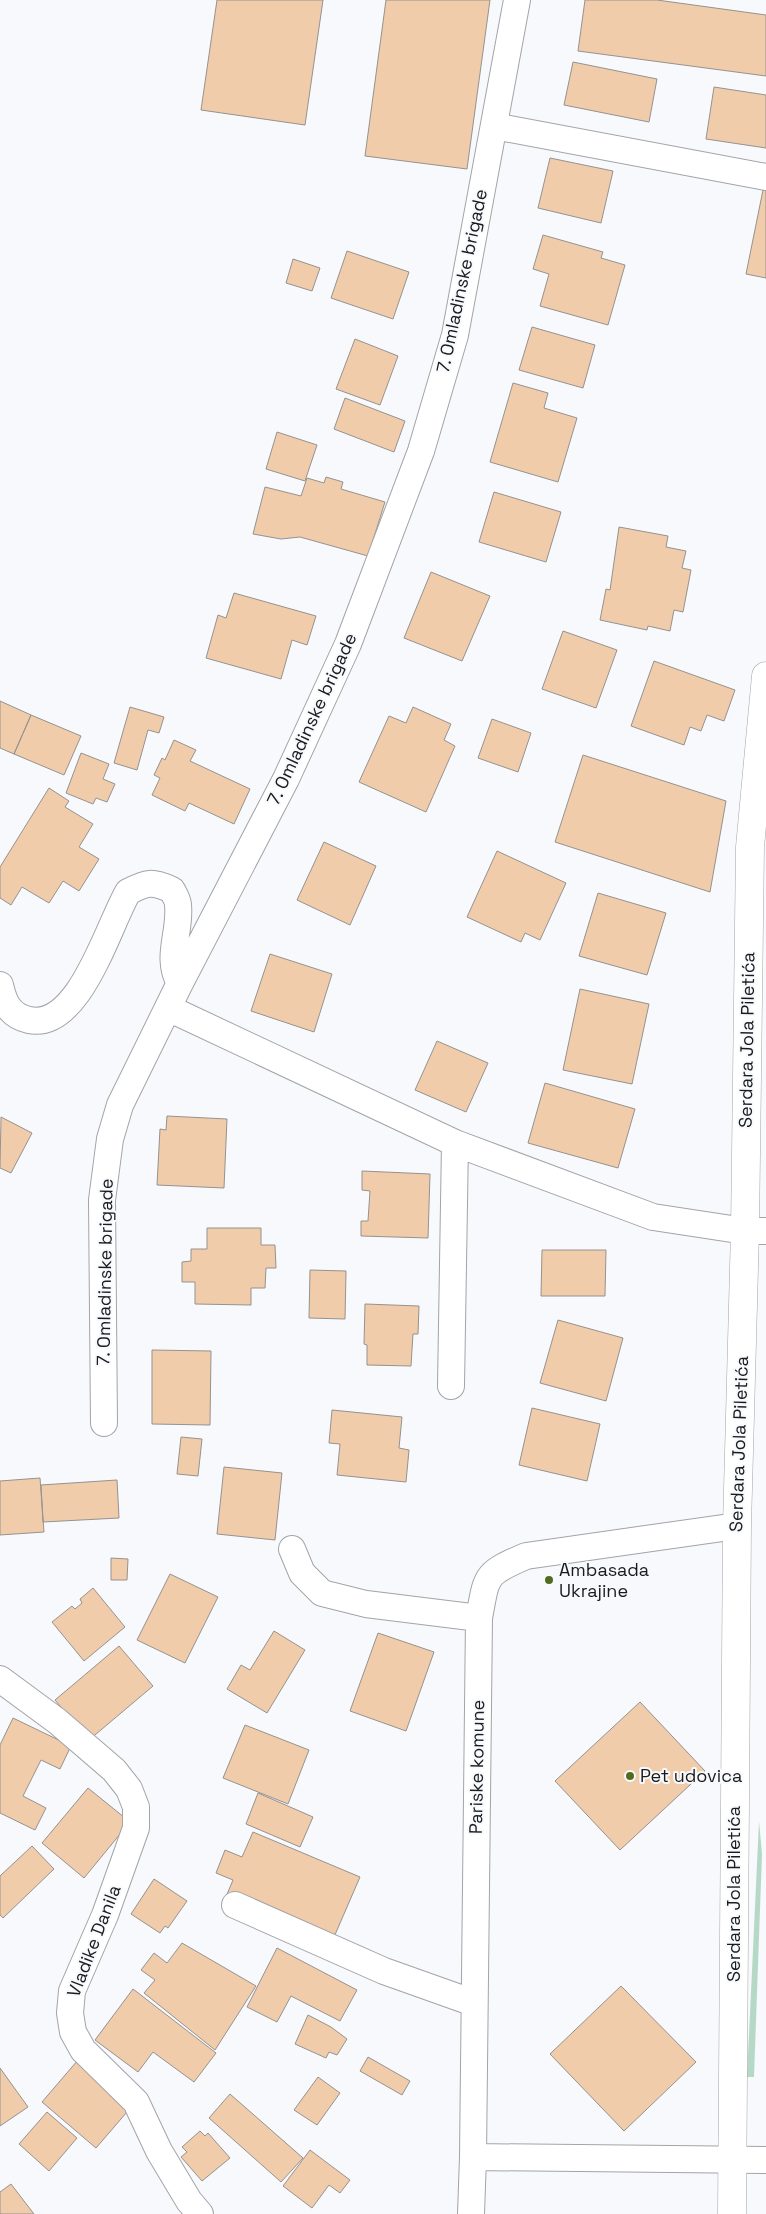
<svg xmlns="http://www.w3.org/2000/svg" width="766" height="2214" viewBox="0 0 766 2214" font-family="'Space Grotesk',sans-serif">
<rect width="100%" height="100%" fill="#f7f9fc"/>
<path fill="#b6d9c7" d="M759,1821L762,1854L754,2077H747Z"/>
<path fill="#f0ccaa" stroke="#959290" d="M217,0H323L305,125L201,110Z
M386,0H490L467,169L365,156Z
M585,0H657L766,15V76L578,51Z
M573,62L657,79L649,122L564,105Z
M714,87L766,95V148L706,139Z
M550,158L613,171L601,223L538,208Z
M764,185H766V278L746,274Z
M543,235L603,252L601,258L625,265L608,325L540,306L549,274L533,269Z
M347,251L409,272L393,319L331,298Z
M293,259L320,268L312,291L286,283Z
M532,327L595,345L583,388L519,370Z
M355,339L398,356L380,405L336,389Z
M513,383L548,393L544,408L577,418L558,482L490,462Z
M345,398L405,421L394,452L334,429Z
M277,432L317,445L305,481L266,469Z
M326,477L343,482L341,489L385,502L368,556L300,537L281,539L253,534L265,487L301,496L307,478L324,483Z
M494,492L561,512L546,562L479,542Z
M619,527L668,536L666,547L686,551L682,568L691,570L683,612L674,610L670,631L648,626L647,630L600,620L606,589L610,590Z
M431,572L490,596L462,661L404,638Z
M234,593L316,616L307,645L292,640L281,679L206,658L218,615L226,618Z
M563,631L617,650L596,708L542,689Z
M654,661L735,690L724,721L707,715L701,731L690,727L684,745L631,726Z
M0,701L31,715L14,754L0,748Z
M130,707L164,717L159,733L148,730L137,770L114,763Z
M413,707L451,724L444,740L455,746L426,812L359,782L389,716L406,723Z
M31,715L81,736L64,775L14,754Z
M492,719L531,733L518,772L478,758Z
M174,740L196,750L190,761L250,789L234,824L189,803L185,811L152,795L160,778L154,775L162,758L165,760Z
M81,753L109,764L103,779L115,784L107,802L96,798L93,804L66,793Z
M583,755L726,801L710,892L555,842Z
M49,788L69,801L65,807L93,824L79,847L99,859L79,891L63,881L49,903L22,887L11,905L0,898V867Z
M324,842L376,866L350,925L297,900Z
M497,851L566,883L540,940L525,933L521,942L467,917Z
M598,893L666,913L647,975L579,956Z
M270,954L332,974L314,1032L251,1011Z
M580,989L649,1004L632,1084L563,1070Z
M437,1041L488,1063L466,1112L415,1090Z
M545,1083L635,1109L618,1168L528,1143Z
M167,1116L227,1119L224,1188L157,1185L160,1129L166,1130Z
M1,1117L32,1133L11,1173L0,1168Z
M362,1171L430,1174L428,1238L361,1236V1221H368L370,1191L362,1190Z
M207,1228H261V1245H275L276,1268H266L265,1288H251V1305L195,1304V1282H182V1262L191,1261V1249H207Z
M542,1250H606L605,1296H541Z
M310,1270L346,1271L345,1319L309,1318Z
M365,1304L419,1306L418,1334H413L411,1366L367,1365V1345L364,1344Z
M558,1320L623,1338L606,1401L540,1383Z
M152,1350L211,1351L210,1425L152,1424Z
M532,1408L600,1424L587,1481L519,1465Z
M332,1410L402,1417L399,1448L409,1450L406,1482L337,1475L340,1444L329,1443Z
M181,1437L202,1439L198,1476L177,1474Z
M224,1467L282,1473L275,1540L217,1534Z
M40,1478L44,1532L0,1535V1481Z
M117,1480L119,1518L43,1522L41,1485Z
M111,1558L128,1559L127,1580H111Z
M170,1574L218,1597L185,1663L137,1640Z
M93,1588L125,1627L84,1661L52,1622L72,1606L75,1609L82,1603L80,1599Z
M274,1631L305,1650L267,1713L227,1689L241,1665L250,1670Z
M378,1633L434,1652L406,1731L350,1711Z
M119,1646L153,1686L89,1740L55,1700Z
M640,1702L705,1771L620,1850L555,1781Z
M13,1718L71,1746L60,1769L41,1760L23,1796L46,1808L35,1830L0,1813V1745Z
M245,1725L309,1750L288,1804L223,1778Z
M88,1788L130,1822L84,1878L42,1843Z
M258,1793L313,1817L300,1847L246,1824Z
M253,1832L360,1877L331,1944L225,1899L233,1880L216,1873L225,1850L242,1857Z
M32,1846L54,1869L3,1918L0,1915V1876Z
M154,1879L187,1901L168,1928L165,1926L160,1933L131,1914Z
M182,1943L256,1986L215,2050L144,1993L155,1980L141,1970L154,1953L167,1963Z
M277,1948L357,1990L340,2021L291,1996L277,2022L247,2007Z
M621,1986L696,2062L624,2131L550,2054Z
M133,1989L216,2053L194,2082L153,2052L138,2072L95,2040Z
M308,2015L331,2027L347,2039L337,2055L329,2052L326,2058L295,2044Z
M368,2057L410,2081L402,2095L360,2071Z
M78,2060L133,2105L96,2148L42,2102Z
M0,2068L28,2107L0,2126Z
M318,2077L340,2093L317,2125L294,2110Z
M230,2094L303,2158L281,2182L209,2118Z
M47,2112L77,2138L49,2171L19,2144Z
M200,2131L205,2136L208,2133L230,2158L202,2181L181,2157L187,2152L182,2147Z
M310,2150L350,2180L340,2193L329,2185L312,2208L283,2186Z
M11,2184L34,2214H0V2192Z"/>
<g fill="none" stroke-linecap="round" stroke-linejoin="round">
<g stroke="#a3a4a7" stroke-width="28">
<path id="street" d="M494,126L766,177
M0,985C4,1003 10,1016 29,1020C79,1031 108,926 128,892C147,882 152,881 172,890C174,894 178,900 178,905C181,932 165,958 180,983
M168,1008L455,1143L653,1217L745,1231H766
M451,1386L455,1143
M104,1423L102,1200L110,1139L120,1105L180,983L286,779L348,644L421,451L455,335L517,0
M292,1549L302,1573L322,1593L366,1604L479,1618
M0,1679L57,1721L114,1770L129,1789L136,1807V1828L105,1915L72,1991L70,2013L73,2032L83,2050L136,2102L159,2151L189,2201L200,2214
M235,1905L384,1971L474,2003
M473,2157L766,2160
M471,2214L473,2157L479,1618C487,1575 484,1574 526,1556L737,1526"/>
</g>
<g stroke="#a3a4a7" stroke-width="29">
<path id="secondary" d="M732,2214L737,1526L745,1231L750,847L766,676"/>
</g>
<use href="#street" stroke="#fff" stroke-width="26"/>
<use href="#secondary" stroke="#fff" stroke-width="28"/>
</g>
<g fill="#526c1f" stroke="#f7f9fc" stroke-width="2">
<circle cx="549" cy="1580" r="5"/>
<circle cx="630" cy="1776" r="5"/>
</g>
<g text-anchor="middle" stroke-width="4" stroke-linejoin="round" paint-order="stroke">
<g font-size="18" fill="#1a1b1c" stroke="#f7f9fc">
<text transform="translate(462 281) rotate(-78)" y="6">7. Omladinske brigade</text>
<text transform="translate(312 719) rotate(-65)" y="6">7. Omladinske brigade</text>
<text transform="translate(747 1040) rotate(-89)" y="6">Serdara Jola Piletića</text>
<text transform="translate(105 1272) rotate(-89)" y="6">7. Omladinske brigade</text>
<text transform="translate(739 1444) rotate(-88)" y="6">Serdara Jola Piletića</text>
<text transform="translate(477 1767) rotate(-89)" y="6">Pariske komune</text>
<text transform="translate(734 1894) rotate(-90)" y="6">Serdara Jola Piletića</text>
<text transform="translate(94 1941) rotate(-69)" y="6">Vladike Danila</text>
</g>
<g font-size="18" fill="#1a1b1c" stroke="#f7f9fc" text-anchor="start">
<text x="559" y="1576">Ambasada<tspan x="559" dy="21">Ukrajine</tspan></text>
<text x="640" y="1782">Pet udovica</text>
</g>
</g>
</svg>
